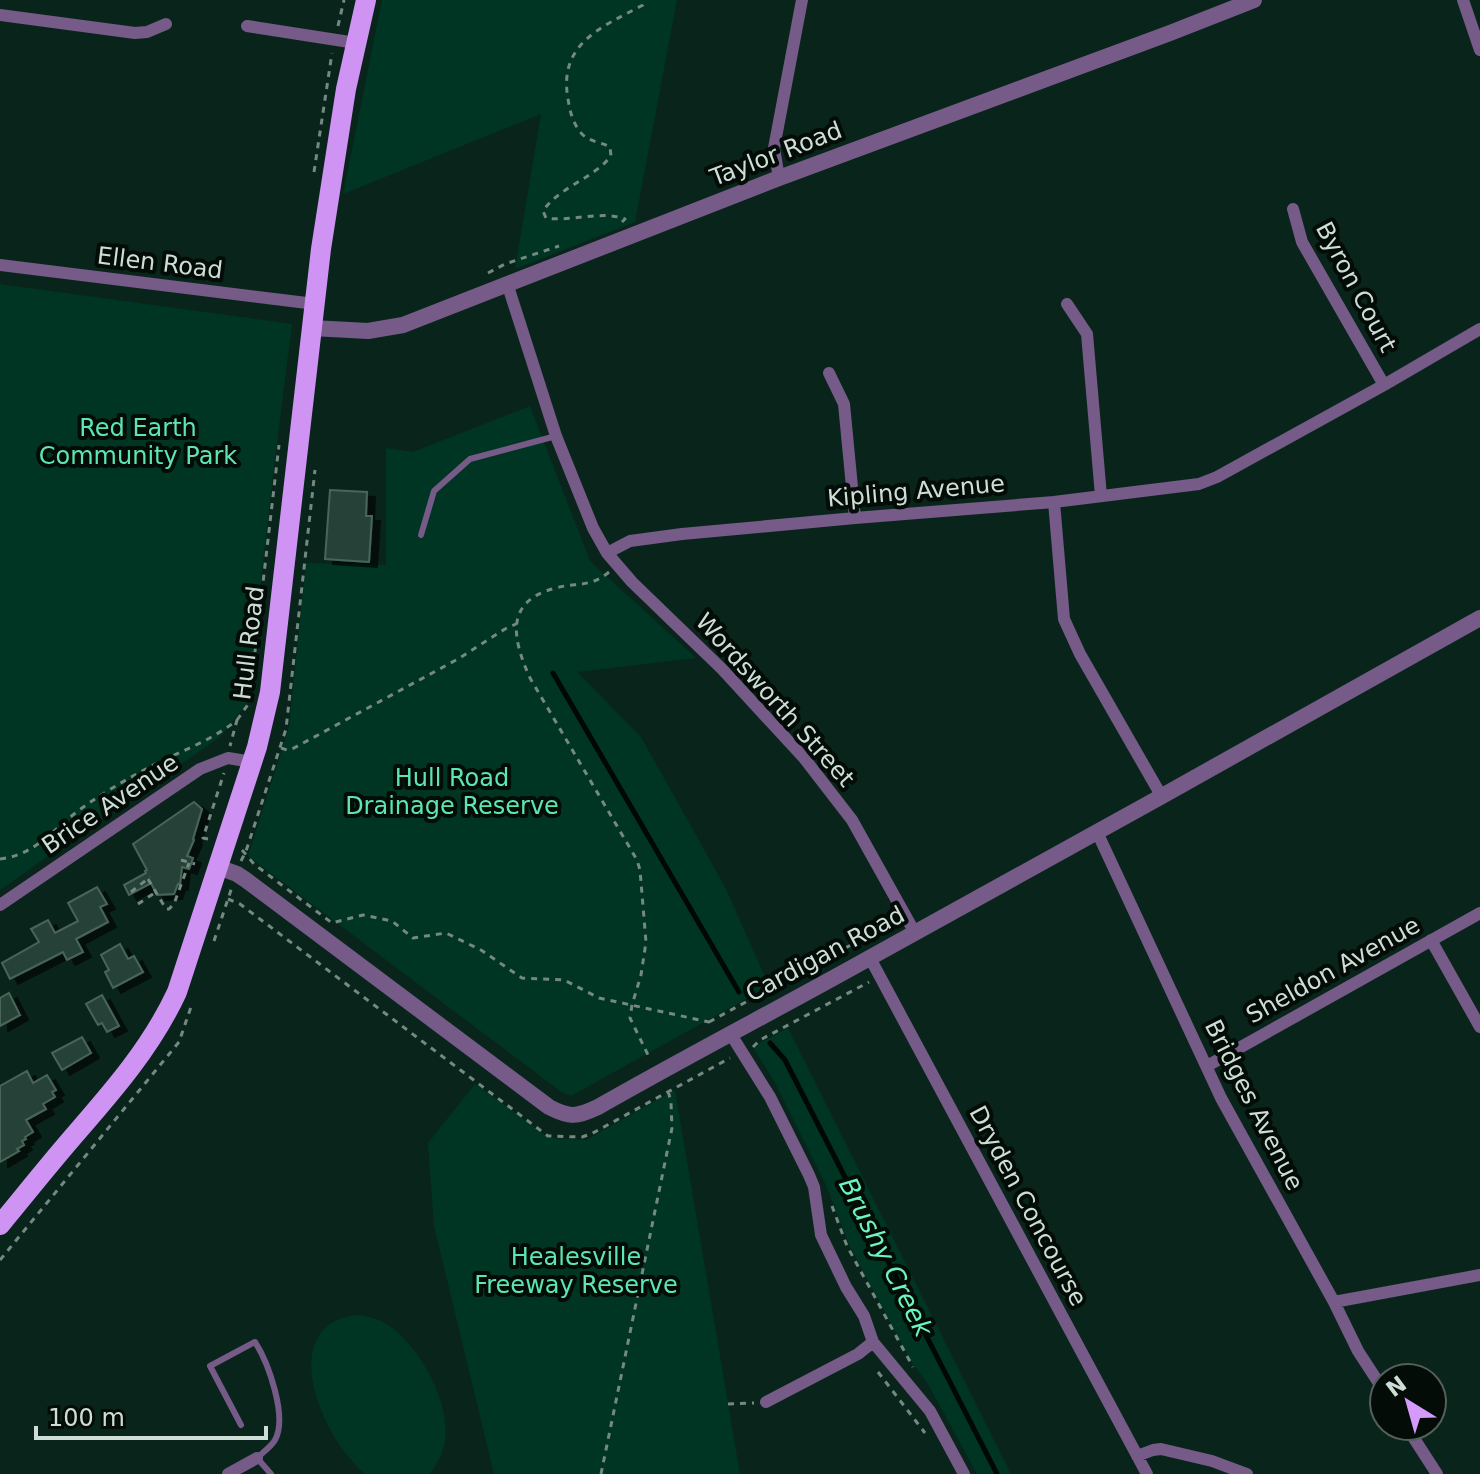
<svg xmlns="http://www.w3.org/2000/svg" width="1480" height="1474" viewBox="0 0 1480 1474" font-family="'DejaVu Sans',sans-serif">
<defs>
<filter id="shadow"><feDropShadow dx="8" dy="5" stdDeviation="0" flood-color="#0009"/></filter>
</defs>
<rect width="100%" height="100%" fill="#09251b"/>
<path fill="#003423" d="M382,0H677L635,222L515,269L541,114L343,194Z
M0,284L292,324L275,458L247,703L220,737L0,890Z
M530,406L590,561L696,658L577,672L641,737L725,887L769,986L571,1096L560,1091L248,856L289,727L306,563L386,565V448L413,452Z
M788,1028L1011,1474H977L929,1386L911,1361L850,1247L825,1183L774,1081L754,1049L760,1043Z
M475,1084L549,1138L586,1140L675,1090L740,1474H494L434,1226L428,1143Z
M358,1315C369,1316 379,1319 388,1325C421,1347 453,1406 444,1446C441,1457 436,1466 429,1474C412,1474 396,1474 379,1474C375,1474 371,1474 367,1474C360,1472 354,1463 349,1457C316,1420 280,1323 358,1315Z"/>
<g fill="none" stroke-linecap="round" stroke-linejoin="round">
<path stroke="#010804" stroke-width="5" d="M553,673L739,992
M770,1043L785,1060L997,1474"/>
</g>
<path fill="#274337" stroke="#486559" stroke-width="2" filter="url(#shadow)" d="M330,490L367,492L366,516H372L369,562L325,559Z
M194,802L202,809L193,839L194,840L187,856L193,858L189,869L182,867L180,885L178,884L174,894L157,895L151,883L129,895L124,885L146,873L145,871L147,870L133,844Z
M97,887L107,904L100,907L108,922L76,939L83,952L67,960L63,952L10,979L2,963L39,942L31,929L48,920L55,933L78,921L68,903Z
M120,944L128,959L134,956L143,972L113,988L105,972L109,970L101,955Z
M9,993L20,1015L0,1026V998Z
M102,995L119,1026L107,1032L102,1023L98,1025L86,1004Z
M82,1037L91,1053L62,1070L52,1053Z
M27,1071L33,1083L47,1075L56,1090L52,1092L55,1097L43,1104L46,1109L26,1120L33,1132L25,1137L26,1139L22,1141L24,1145L17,1149L19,1151L0,1162V1086Z"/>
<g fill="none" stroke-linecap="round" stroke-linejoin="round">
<path stroke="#748981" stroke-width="3" stroke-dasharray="6 6" stroke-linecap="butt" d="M338,26L344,0
M314,172L332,53
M622,222L625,219C601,210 572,222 546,218L543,211C559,187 593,179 611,156L610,147C601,142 590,142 582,134C573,124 570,112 568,99C558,43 602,27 643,5L646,0
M488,273L505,264L559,246
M609,572C590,588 577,582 556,588C503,601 513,640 530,678L637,860L640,870L646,942L641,975L632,1005L630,1018L650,1059
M237,720L249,703L279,445
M281,748L287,750L294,748L458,659L505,629L516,624
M208,839L203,838L224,773
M242,850L254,864L332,923L363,915L392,921L413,938L446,933L481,950L522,978L564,980L599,998L709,1022L711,1025
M0,859C36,855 54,828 82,808C107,790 134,775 161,761C187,749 215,738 237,720L230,746
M181,860L195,864
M241,861L246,851L286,729L315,470
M148,879L166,909H169L174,904L189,863
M131,892L150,877
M228,899L240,904L548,1136L582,1137L591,1134L730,1058
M138,904L156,892
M214,941L232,887
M709,1022L895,921
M753,1047L760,1040L869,982
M832,1206L847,1246L913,1367
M0,1260L179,1042L192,1004
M878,1372L925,1433
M728,1404L754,1403
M601,1474L672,1128L671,1103L668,1090"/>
<path stroke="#765a88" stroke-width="6" d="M421,535L434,491L470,459L556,436
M241,1425L210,1366L255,1342C268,1362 288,1417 275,1440C271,1447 262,1453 257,1458L271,1474"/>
<path stroke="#765a88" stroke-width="12" d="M1463,0L1480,50
M0,15L135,33L147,32L166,24
M247,26L356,43
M779,178L774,148L802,0
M1293,209L1302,242L1384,385
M0,265L315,304
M507,283L556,436L593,528L607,553L632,582L722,669L804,758L852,820L915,933
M1067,304L1087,334L1101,496
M829,373L844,404L855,518
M1054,502L1064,619L1080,654L1162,797
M607,553L630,541L682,534L855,518L1054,502L1199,484L1217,477L1384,385L1480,329
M1097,832L1221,1098L1334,1302L1358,1351L1384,1391
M0,905L200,769L228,758L252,762
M1431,940L1480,1027
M870,958L1147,1474
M730,1033L770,1097L809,1175L814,1187L821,1235L846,1287L864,1316L873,1342L858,1354L766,1402
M1207,1066L1480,913
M1334,1302L1480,1275
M873,1342L930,1411L964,1474
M1406,1426L1437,1474
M1137,1456L1153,1450L1161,1449L1212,1461L1247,1474
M228,1474L257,1458"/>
<path stroke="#765a88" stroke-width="16" d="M312,328L368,331L403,325L779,178L1170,33L1254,0
M218,867L237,874L246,880L549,1107C570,1118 577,1117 598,1107C689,1055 782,1007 873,956C1076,844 1278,732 1480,618"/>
<path stroke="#cf94f3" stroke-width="20" d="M0,1225C24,1196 47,1167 72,1138C112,1092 151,1048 177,992L257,747L270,692L321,249L346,89L366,0"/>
</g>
<g text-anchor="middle" stroke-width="8" stroke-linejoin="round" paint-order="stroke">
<g font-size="24" fill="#ceded6" stroke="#030c07">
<text transform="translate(776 154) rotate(-21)" y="8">Taylor Road</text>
<text transform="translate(160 263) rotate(7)" y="8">Ellen Road</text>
<text transform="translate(1356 287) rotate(62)" y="8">Byron Court</text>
<text transform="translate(916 491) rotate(-5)" y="8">Kipling Avenue</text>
<text transform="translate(249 643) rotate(-83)" y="8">Hull Road</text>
<text transform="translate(775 700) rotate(48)" y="8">Wordsworth Street</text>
<text transform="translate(110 804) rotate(-34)" y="8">Brice Avenue</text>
<text transform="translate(825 954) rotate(-28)" y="8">Cardigan Road</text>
<text transform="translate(1333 970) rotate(-29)" y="8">Sheldon Avenue</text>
<text transform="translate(1254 1105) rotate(63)" y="8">Bridges Avenue</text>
<text transform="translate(1028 1206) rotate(62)" y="8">Dryden Concourse</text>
</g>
<g font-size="24" fill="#5de6b4" stroke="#030c07">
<text x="138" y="436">Red Earth<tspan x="138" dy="28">Community Park</tspan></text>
<text x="452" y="786">Hull Road<tspan x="452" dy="28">Drainage Reserve</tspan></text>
<text x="576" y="1265">Healesville<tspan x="576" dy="28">Freeway Reserve</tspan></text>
</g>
<g font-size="26" font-style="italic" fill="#6cf4c1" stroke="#030c07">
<text transform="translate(886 1257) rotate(63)" y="9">Brushy Creek</text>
</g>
</g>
<g transform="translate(1408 1402) rotate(323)"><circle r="38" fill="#030c07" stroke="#54605a" stroke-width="2"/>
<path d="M0-6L14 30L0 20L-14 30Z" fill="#d69bfa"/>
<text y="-12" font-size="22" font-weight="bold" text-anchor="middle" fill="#ceded6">N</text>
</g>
<path d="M36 1426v12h230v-12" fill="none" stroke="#ceded6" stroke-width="4"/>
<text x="48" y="1426" font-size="24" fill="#ceded6" stroke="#030c07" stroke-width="6" paint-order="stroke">100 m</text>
</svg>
